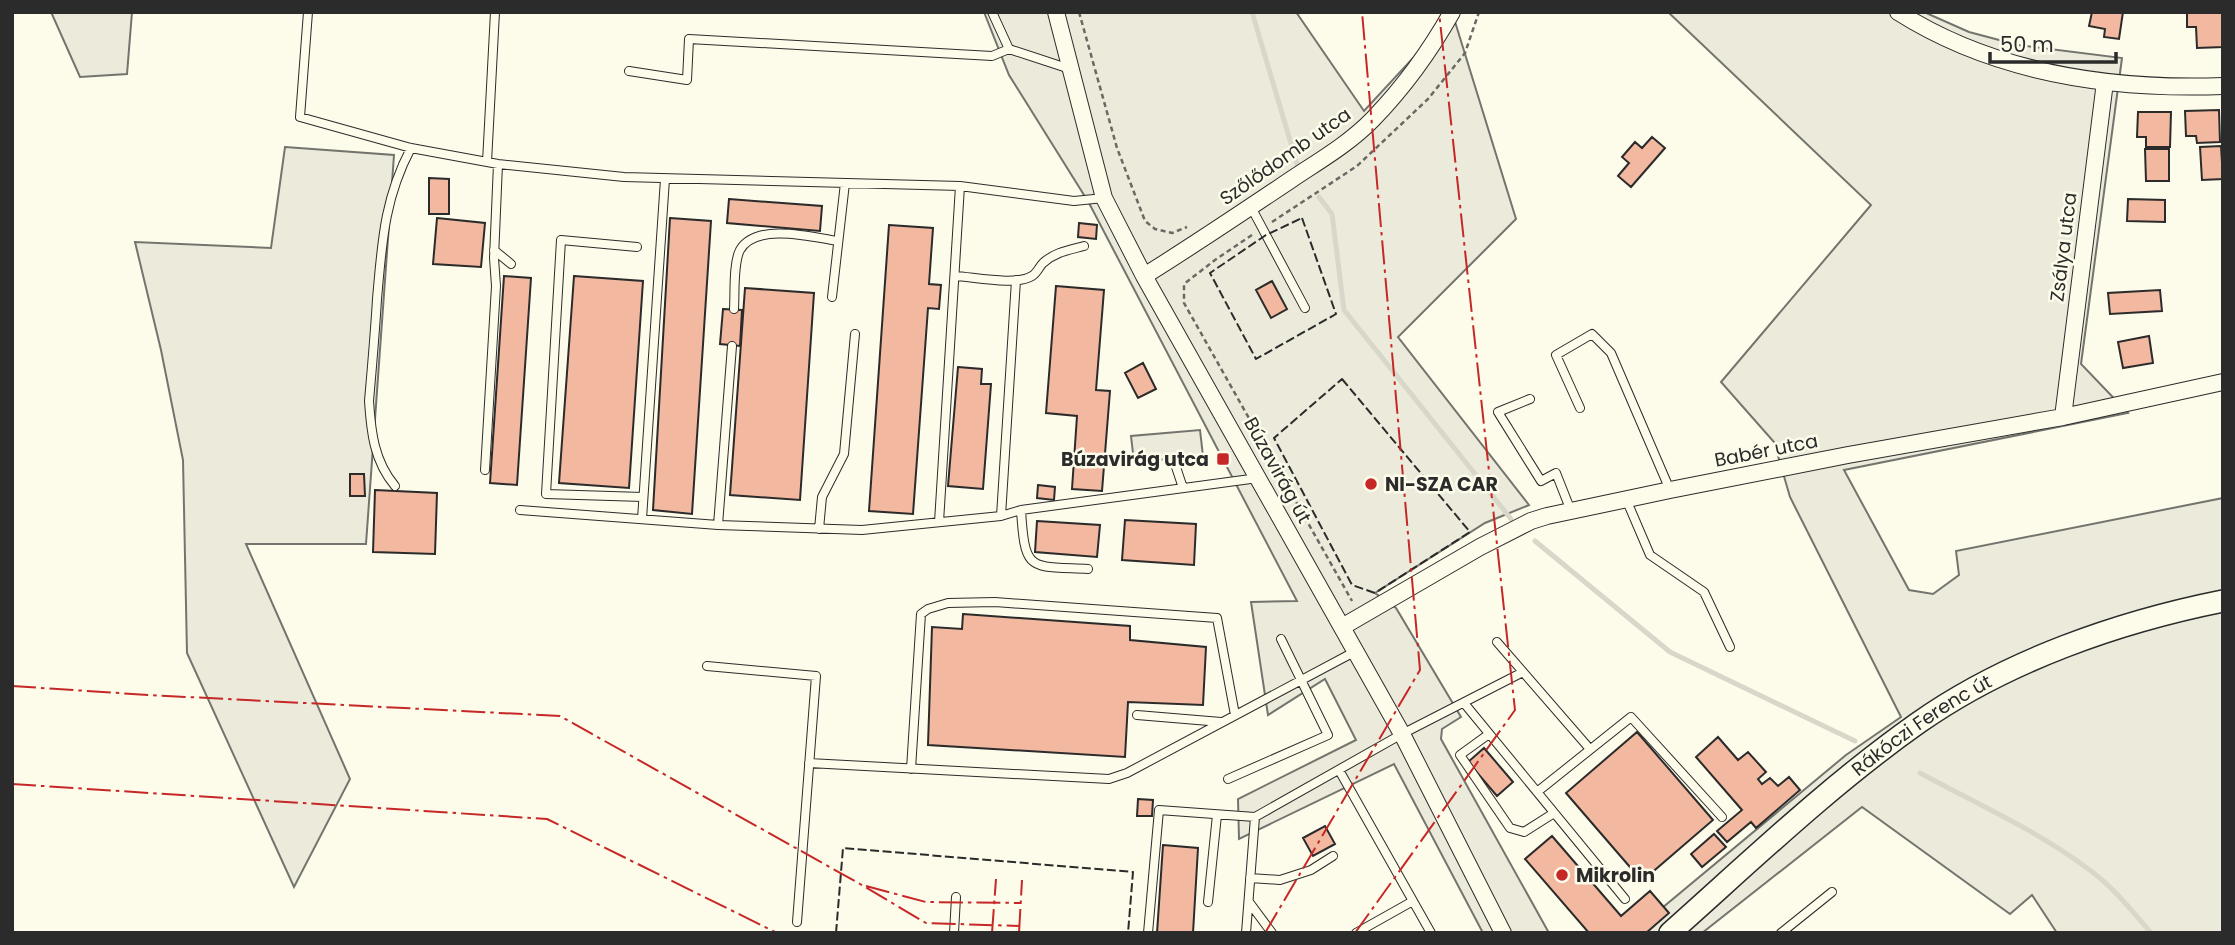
<svg xmlns="http://www.w3.org/2000/svg" width="2235" height="945" viewBox="0 0 2235 945" font-family="Poppins,sans-serif">
<rect width="100%" height="100%" fill="#fdfbea"/>
<path fill="#ecebdb" stroke="#74746e" stroke-width="2" d="M51,12H132L127,74L80,77Z
M984,12H1296L1364,111L1427,43L1443,12H1452L1516,219L1398,337L1529,505L1485,523L1375,593L1396,608L1461,717L1442,729L1441,739L1549,933H1483L1394,764L1239,839L1238,799L1356,740L1325,679L1268,715L1251,602L1297,601L1089,203L1009,75Z
M1668,12H1924L1969,32L2018,45L2122,58L2081,364L2128,413L1844,470L1909,590L1933,594L1959,575L1956,551L2223,498V933H2057L2032,895L2010,914L1862,807L1702,933H1632L1846,755L1901,717L1790,497L1774,442L1721,382L1871,205Z
M285,147L394,155L366,544H246L350,779L294,887L187,653L183,460L161,350L135,242L271,248Z"/>
<path fill="#eceadb" stroke="#74746e" stroke-width="2" d="M1200,430L1203,456L1134,462L1131,436Z"/>
<g fill="none" stroke-linecap="round" stroke-linejoin="round">
<path stroke="#d8d7c9" stroke-width="5" d="M1252,12L1297,164
M1319,197L1332,214L1344,310L1511,519
M1535,541L1670,652L1855,741
M1920,773C1977,804 2039,831 2091,871C2114,888 2132,911 2151,933"/>
</g>
<path fill="#f2b8a0" stroke="#2b2b2b" stroke-width="2" d="M2092,12H2123L2119,39L2104,37L2105,29L2089,26Z
M2187,12H2223V47L2197,48L2196,27H2187Z
M2219,110L2220,142L2197,143L2196,136H2186L2185,111Z
M2138,112H2171L2170,147H2146V137H2137Z
M1652,137L1665,148L1631,187L1618,176L1629,163L1622,157L1635,142L1642,148Z
M2221,146L2223,179L2202,180L2200,147Z
M2145,149H2169V181H2146Z
M429,178L449,179V214H429Z
M729,199L822,206L820,231L727,223Z
M2128,199L2165,200V222L2127,221Z
M437,218L485,223L481,267L433,264Z
M670,218L711,221L692,514L653,510Z
M1079,223L1097,225L1096,239L1078,237Z
M889,225L933,228L929,284L941,285L939,309L928,308L913,514L869,511Z
M504,276L531,278L517,485L490,483Z
M574,276L643,281L629,488L559,483Z
M1272,281L1287,309L1271,318L1256,290Z
M1056,286L1104,290L1096,390L1110,391L1102,491L1072,489L1077,416L1046,413Z
M745,288L814,293L800,500L730,495Z
M2160,290L2162,311L2110,314L2108,293Z
M723,309L742,310L740,346L720,344Z
M2149,336L2153,363L2123,368L2118,342Z
M1143,363L1156,389L1138,398L1125,373Z
M958,367L982,369L981,384H991L983,489L948,486Z
M350,474H364L365,496H350Z
M1038,485L1055,487L1054,500L1037,498Z
M375,490L437,493L435,554L373,552Z
M1125,520L1196,524L1194,565L1122,560Z
M1037,521L1100,525L1097,557L1035,552Z
M963,614L1130,626V640L1206,647L1203,705L1128,702L1125,757L928,745L932,627L962,629Z
M1637,732L1713,820L1642,881L1566,793Z
M1718,737L1738,760L1748,752L1766,772L1758,779L1762,784L1770,778L1778,786L1789,777L1800,790L1756,828L1751,822L1727,842L1717,831L1742,810L1696,757Z
M1484,748L1513,782L1497,796L1468,762Z
M1138,799L1153,800L1152,816H1137Z
M1325,826L1335,844L1313,856L1303,838Z
M1714,834L1726,847L1702,867L1691,854Z
M1552,836L1621,916L1650,891L1669,913L1646,933H1589L1525,859Z
M1163,845L1198,848L1193,933H1157Z"/>
<g fill="none" stroke-linecap="round" stroke-linejoin="round">
<g stroke="#2b2b2b" stroke-width="10">
<path id="service" d="M308,12L300,117L411,148L498,164L624,177L960,186L1074,201L1104,198
M992,12L1009,49L1070,69
M629,71L687,80L689,39L992,56L1009,49
M487,162L495,12
M1251,207L1305,308
M637,247L561,240L546,494L643,497
M494,250L511,264
M955,276C974,277 1016,286 1032,276C1037,273 1039,267 1043,263C1055,252 1069,250 1084,246
M832,297L845,183
M734,309C735,294 733,263 740,250C756,222 813,237 838,241
M1530,399L1498,412L1541,481L1556,473L1571,511
M1580,408L1556,355L1592,334L1611,353L1670,490
M1173,458L1183,488
M485,470L496,286L494,258L498,164
M395,486C374,461 371,432 369,401C372,367 375,333 377,299C382,243 384,199 411,148
M1626,499L1650,555L1704,592L1730,647
M520,510L718,525L862,530L1001,516L1021,510L1258,478
M1021,510C1025,573 1029,566 1088,569
M1001,516L1016,280
M642,519L665,179
M939,522L960,186
M718,525L732,346
M819,529L822,497L844,454L855,334
M1497,642L1589,748
M707,666L816,676L797,922
M1464,703L1625,899
M1137,715L1221,722
M1489,734L1460,755L1510,828L1524,832L1554,813
M809,763L1109,779L1127,773L1356,651
M911,769L921,614L928,609L948,603L995,602L1217,618L1235,715
M1339,770L1431,933
M1228,779L1328,735L1281,639
M1537,792L1631,717L1722,817
M1250,878L1280,880L1311,870L1333,856
M1208,902L1217,815
M1249,902L1272,933
M954,933L956,897
M1148,933L1159,810L1255,817L1402,734L1523,672
M1246,933L1255,817
M1356,933L1413,901
M1781,933L1832,892"/>
</g>
<g stroke="#2b2b2b" stroke-width="18">
<path id="minor" d="M1056,12L1104,198L1144,276L1402,734L1503,933
M1898,12C1994,73 2111,90 2223,86
M1144,276C1194,245 1243,212 1292,179C1319,161 1350,143 1373,119C1404,87 1430,51 1452,12
M2063,417L2105,82
M1342,627L1480,547L1531,521L1547,516L1670,490L1848,455L2063,417L2223,382"/>
</g>
<g stroke="#2b2b2b" stroke-width="24">
<g id="secondary">
<path id="s1" d="M1670,933C1751,861 1830,785 1918,723C2006,661 2118,622 2223,601"/>
</g>
</g>
<path stroke="#6a6964" stroke-width="2.5" stroke-dasharray="5 3.5" stroke-linecap="butt" d="M1079,12L1117,148L1145,221L1155,229L1172,233L1187,227
M1272,222L1357,166L1428,99L1465,53L1479,12
M1252,235L1215,260L1184,284V303L1352,601"/>
<use href="#service" stroke="#fdfbea" stroke-width="8"/>
<use href="#minor" stroke="#fdfbea" stroke-width="16"/>
<use href="#secondary" stroke="#fdfbea" stroke-width="21"/>
<path stroke="#2b2b2b" stroke-width="2" stroke-dasharray="9 3.5" stroke-linecap="butt" d="M1302,218L1336,314L1256,359L1210,273L1266,235Z
M1342,379L1470,532L1375,593L1352,585L1274,438Z
M836,933L843,848L1133,872L1128,933"/>
<path stroke="#c62828" stroke-width="2" stroke-dasharray="24 5 3.5 5" stroke-linecap="butt" d="M12,686L148,695L560,716L860,884L926,923L1020,926
M12,784L547,819L777,933
M866,886L926,902L1021,903
M992,933L996,879
M1019,933L1022,880
M1265,933L1420,670L1362,12
M1355,933L1515,710L1439,12"/>
</g>
<g fill="#c62828" stroke="#fdfbea" stroke-width="2.5">
<rect x="1216" y="452" width="14" height="14" rx="3.5"/>
<circle cx="1371" cy="484" r="7"/>
<circle cx="1562" cy="875" r="7"/>
</g>
<g text-anchor="middle" stroke-width="5" stroke-linejoin="round" paint-order="stroke">
<g font-size="19" fill="#2b2b2b" stroke="#fdfbea">
<text transform="translate(1285 156) rotate(-35)" y="7">Szőlődomb utca</text>
<text transform="translate(2063 247) rotate(-83)" y="7">Zsálya utca</text>
<text transform="translate(1766 450) rotate(-11)" y="7">Babér utca</text>
<text transform="translate(1278 470) rotate(61)" y="7">Búzavirág út</text>
<text dy="7" stroke="none"><textPath href="#s1" startOffset="327">Rákóczi Ferenc út</textPath></text>
</g>
<g font-size="19" font-weight="bold" fill="#2b2b2b" stroke="#fdfbea" text-anchor="start">
<text x="1209" y="466" text-anchor="end">Búzavirág utca</text>
<text x="1385" y="491">NI-SZA CAR</text>
<text x="1576" y="882">Mikrolin</text>
</g>
</g>
<rect width="2235" height="945" fill="none" stroke="#2b2b2b" stroke-width="28"/>
<path d="M1990 52v10h126v-10" fill="none" stroke="#2b2b2b" stroke-width="3.5"/>
<text x="2000" y="52" font-size="21" fill="#2b2b2b" stroke="#fdfbea" stroke-width="5" paint-order="stroke">50 m</text>
</svg>
